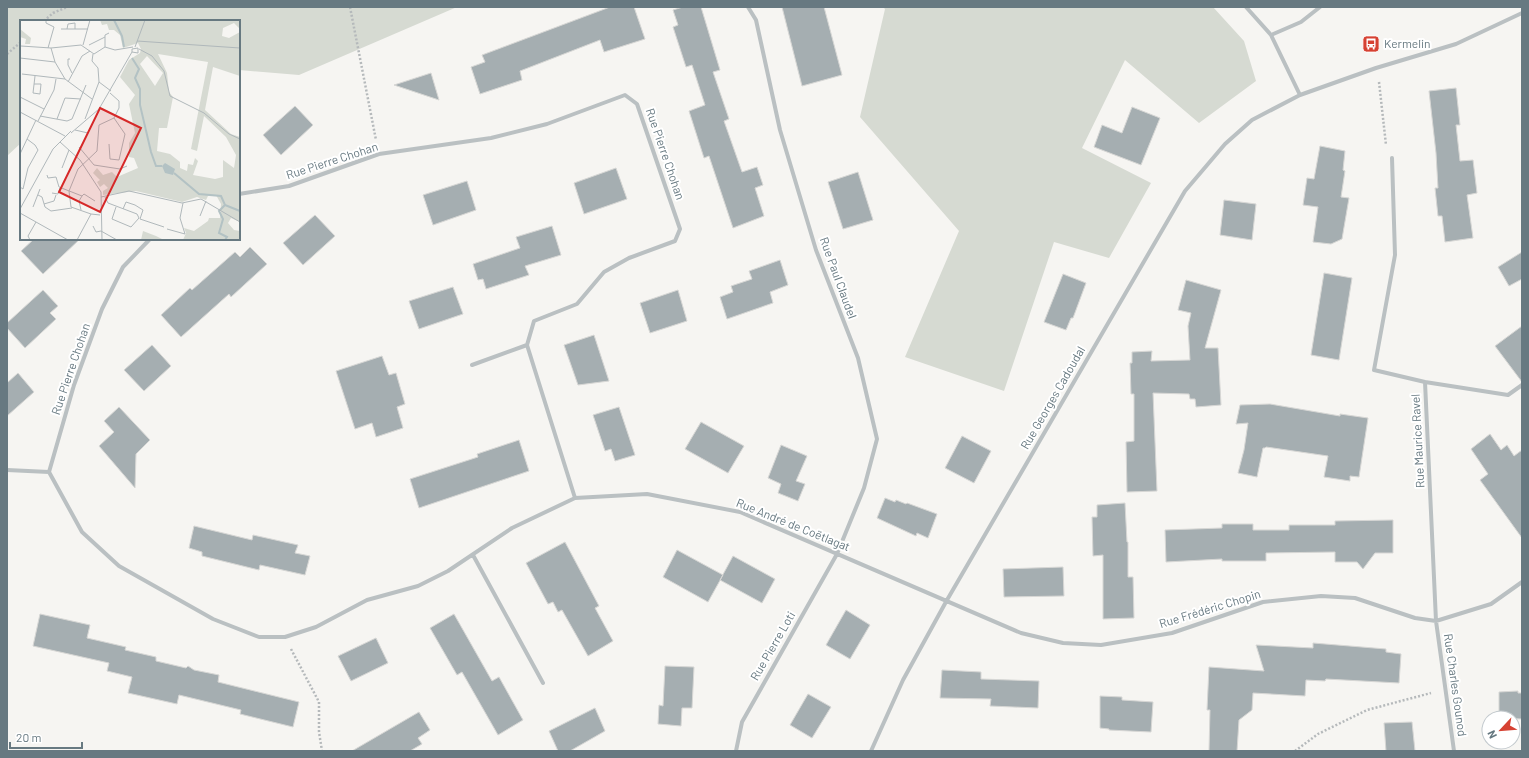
<svg xmlns="http://www.w3.org/2000/svg" width="1529" height="758" viewBox="0 0 1529 758" font-family="Barlow,sans-serif">
<rect width="100%" height="100%" fill="#f6f5f2"/>
<path fill="#d6dad2" d="M7,7H457L299,75L239,70V21H21V143L7,156Z
M883,7H1213L1244,41L1256,81L1199,123L1125,60L1082,148L1151,183L1109,258L1054,242L1004,391L905,357L959,231L860,117L885,9Z"/>
<path fill="#a5aeb1" stroke="#d7d7d5" d="M610,7H634L645,39L604,52L600,40L520,71L522,80L480,94L471,67L485,62L482,55Z
M683,7H701L720,70L713,72L729,119L724,121L742,172L757,167L763,185L755,188L764,216L733,228L709,156L704,158L689,111L705,105L692,65L686,67L673,27L678,25L673,10Z
M782,7H824L842,75L802,86Z
M431,73L439,100L394,85Z
M1456,88L1460,125H1456L1460,161L1473,160L1477,193L1467,195L1473,238L1445,242L1442,216H1438L1435,188H1438L1436,153L1429,91Z
M295,106L313,125L281,155L263,135Z
M1132,107L1160,118L1141,165L1094,147L1102,125L1122,133Z
M1320,146L1345,151L1343,170L1345,171L1341,197L1349,198L1342,239L1331,244L1313,242L1318,207L1303,205L1307,178L1314,179Z
M616,168L627,199L584,214L574,183Z
M858,172L873,220L843,229L828,182Z
M467,181L476,210L433,225L423,195Z
M1224,200L1256,204L1252,240L1220,235Z
M315,215L335,236L303,265L283,243Z
M552,226L561,255L525,266L529,275L486,289L483,279L478,280L473,264L520,248L516,237Z
M34,239H80L43,274L21,251Z
M250,247L267,264L231,297L229,294L181,337L161,315L190,288L192,290L235,252L240,257Z
M1522,252V279L1509,286L1498,267Z
M780,260L788,285L770,292L773,303L727,319L720,297L733,292L731,286L752,279L749,271Z
M1324,273L1352,278L1339,360L1311,355Z
M1063,274L1086,283L1073,318H1071L1066,330L1044,322Z
M1186,280L1221,290L1205,348H1218L1221,405L1196,407L1195,399H1190L1189,394L1153,393L1157,491L1127,492L1126,442L1134,441V394H1131L1130,363H1132V352L1152,351L1151,361L1190,360L1188,326L1191,313L1178,310Z
M453,287L463,314L419,329L409,301Z
M43,290L58,306L50,313L56,319L25,348L7,328V323Z
M678,290L687,321L650,333L640,303Z
M1522,326V382L1495,346Z
M594,335L609,381L578,385L564,345Z
M152,345L171,366L144,391L124,370Z
M382,356L389,375L396,373L405,404L397,407L403,428L376,437L372,423L355,429L336,371Z
M18,373L34,392L7,416V383Z
M1270,404L1340,416V414L1368,418L1359,477L1350,476V481L1324,477L1328,456L1266,447L1265,448H1263L1257,477L1238,473L1244,450L1248,423L1236,424L1240,405Z
M119,407L150,440L136,454L135,488L99,446L114,432L104,421Z
M619,407L635,455L615,461L611,449L605,451L593,415Z
M701,422L744,446L728,473L685,449Z
M1490,434L1501,450L1507,445L1514,456L1522,450V538L1480,480L1488,474L1471,449Z
M962,436L991,451L974,483L945,468Z
M519,440L529,471L419,508L410,479L478,457L477,454Z
M781,445L807,456L796,481L805,484L798,501L778,493L781,484L768,478Z
M885,498L895,502L896,500L906,504L907,503L937,514L928,538L917,533L916,536L877,518Z
M1125,503L1127,542H1128V577H1133L1134,618L1103,619V555L1093,556L1092,517H1097V505Z
M1393,520V553H1375L1363,569L1357,562H1335V552L1266,553V561H1222V559L1166,562L1165,530L1222,528V524H1253V530H1289V525H1335V521Z
M194,526L252,540L253,535L298,545L295,553L310,556L305,575L260,565L259,570L202,556V552L189,548Z
M565,542L599,606L595,608L613,641L588,656L562,610L558,612L553,602L548,604L526,563Z
M677,550L723,575L708,602L663,577Z
M733,556L775,579L762,603L720,580Z
M1063,567L1064,596L1004,597L1003,569Z
M846,610L870,625L850,659L826,645Z
M40,614L90,625L87,638L126,647L125,650L156,657V661L186,668L188,666L194,670L219,675L218,682L299,702L293,727L240,714L241,710L179,695L177,704L128,693L132,677L107,671L109,663L33,646Z
M454,614L492,681L499,677L523,720L498,735L462,672L457,675L430,628Z
M376,638L388,663L351,681L338,656Z
M1313,643L1386,649V652L1401,654L1399,683L1326,679L1325,681L1306,680L1305,696L1253,693L1252,710L1239,720L1237,751H1209L1210,710H1207L1209,667L1264,671L1256,645L1313,648Z
M665,666L694,667L692,708H682L681,726L658,724L659,705L663,706Z
M942,670L981,672V679L1039,681L1038,708L990,706L991,699L940,698Z
M1518,691V693H1522V719L1499,718V692Z
M808,694L831,707L812,738L790,725Z
M1100,696L1122,697V700L1153,702L1151,732L1109,730V729L1100,728Z
M595,708L605,731L570,751H558L549,731Z
M419,712L430,730L418,738L422,744L410,751H352Z
M1412,722L1415,751H1386L1384,723Z"/>
<g fill="none" stroke-linecap="round" stroke-linejoin="round">
<path stroke="#b5b9bb" stroke-width="2.5" stroke-dasharray="2 2" stroke-linecap="butt" d="M350,7L376,140
M44,21L53,13L67,7
M7,54L21,42
M1379,82L1386,145
M291,649L319,702V732L322,751
M1295,751L1318,734L1367,710L1431,693"/>
<path stroke="#bac0c2" stroke-width="4" d="M1246,7L1271,35L1300,95
M1271,35L1301,22L1320,7
M1392,158L1395,255L1374,370L1425,382L1436,621L1454,751
M239,194L289,186L379,154L491,138L547,124L625,95L637,104L680,229L675,241L629,258L604,272L577,304L534,321L527,345L472,365
M527,345L575,498
M1425,382L1508,395L1522,385
M7,470L49,472L82,532L119,566L213,619L259,637H285L316,627L367,600L418,586L448,571L512,528L575,498L647,494L740,512L1021,633L1063,643L1101,645L1172,633L1263,602L1321,596L1355,598L1415,618L1436,621L1491,604L1522,582
M49,472L74,385L102,309L123,267L150,239
M473,555L543,683
M736,751L742,722L837,554L864,488L877,439L858,358L816,250L780,130L756,20L748,7
M871,751L903,680L947,600L1185,191L1225,144L1252,120L1300,95L1376,68L1456,44L1522,13"/>
</g>
<defs>
<g id="bus-square" transform="scale(0.9)"><rect x="-9" y="-9" width="18" height="18" rx="4" fill="#d64132" stroke="#fff"/><path d="M-5-6H5V4H4V6H2V4H-2V6H-4V4H-5ZM-3.5-4V0h7V-4ZM-3.5 1.2v1.5H-2V1.2ZM2 1.2v1.5H3.5V1.2Z" fill="#fff"/></g>
</defs>
<g fill-rule="evenodd">
<use href="#bus-square" x="1371" y="44"/>
</g>
<g text-anchor="middle" stroke-width="4" stroke-linejoin="round" paint-order="stroke">
<g font-size="12" fill="#677981" stroke="#fff" text-anchor="start">
<text x="1384" y="48">Kermelin</text>
</g>
<g font-size="12" fill="#677981" stroke="#fff">
<text transform="translate(665 154) rotate(71)" y="4">Rue Pierre Chohan</text>
<text transform="translate(332 161) rotate(-18)" y="4">Rue Pierre Chohan</text>
<text transform="translate(838 278) rotate(70)" y="4">Rue Paul Claudel</text>
<text transform="translate(71 369) rotate(-71)" y="4">Rue Pierre Chohan</text>
<text transform="translate(1053 398) rotate(-60)" y="4">Rue Georges Cadoudal</text>
<text transform="translate(1418 441) rotate(-93)" y="4">Rue Maurice Ravel</text>
<text transform="translate(793 525) rotate(22)" y="4">Rue André de Coëtlagat</text>
<text transform="translate(1210 609) rotate(-17)" y="4">Rue Frédéric Chopin</text>
<text transform="translate(773 646) rotate(-60)" y="4">Rue Pierre Loti</text>
<text transform="translate(1455 685) rotate(82)" y="4">Rue Charles Gounod</text>
</g>
</g>
<g transform="translate(20 20)">
<rect width="220" height="220" fill="#f6f5f2"/>
<path d="M80,0H220V9L214,3L203,8L202,16L209,18L220,12V56L193,47L185,90L211,114L220,117V202L211,198L208,203L214,210L220,211V220H163L166,213L164,208L174,211L188,201L189,198H200L201,184L196,175L188,176L186,180L177,177L162,182L116,171L83,175V171L88,168L84,164L80,167L77,162L80,160L73,153L77,148L83,155L92,152L97,157L118,148L114,138L109,137V123L115,113L109,84L115,75L100,57L109,40L120,33L121,29L118,23L103,28L100,15L94,10H89L87,4L82,5ZM138,34L188,42L171,129L177,131L184,96L206,117L216,135L214,148L203,140V157L195,159L173,155L178,141L175,138L173,145L168,144L167,151L160,148V142L150,134L137,131L139,108H147L153,77L149,72L147,53ZM127,36L143,53L135,66L120,44ZM0,9L11,18L10,24H5L6,19L0,17ZM123,211L136,216L144,220H121Z" fill="#d6dad2" fill-rule="evenodd"/>
<path d="M145,143L155,149L153,155L145,153L142,146Z" fill="#b3c2c4"/>
<path fill="none" stroke="#b3c2c4" stroke-width="2" d="M94,0L102,16L104,27M112,38L119,49L115,58L120,69V85L131,132L136,146H142M154,153L179,174L201,176L205,185M205,220L207,217L199,213L203,199L199,191L205,185L220,191"/>
<path fill="none" stroke="#b0b8bb" stroke-width="1" d="M26,0V3L34,7L28,28M41,9H68M47,9L48,4L55,3V9M117,21L220,28M63,25L70,0M69,25L85,17M1,26L31,28L61,25L74,34L85,27L95,30L113,27M85,27V15L89,13M115,27L125,0M31,28L35,42L45,59L72,79M119,29L132,36L144,51L150,76L184,93L209,114L220,119M0,38L35,42M50,39H48V45L52,53M0,53V70M2,54L45,59M48,62L62,36L70,31M79,62L91,71M14,64H21L20,74L13,73L15,56M0,77L24,89M0,92L45,116M20,96L47,101L52,99L66,65M37,99L45,78L61,79M65,99L79,62L78,48L72,41L73,34M18,101L34,70L36,59M55,110L68,113M51,113L79,89L112,32V29L118,28V33L112,32M40,122L60,140L81,172L82,220M89,124L90,139L99,140L105,114L94,98M59,127L74,145L100,149L107,146M0,134L16,100M42,148L49,130M27,155L28,158L36,157L39,167L62,176L64,174L75,181M0,167L3,169L8,148L18,130L15,125L7,119M32,173L38,174L40,168M18,175L22,177L25,187L31,191L52,188M81,177L109,171L162,183L181,179L220,202M85,177L88,183L117,194L119,198L111,207L92,199L96,187M163,183L160,198L165,214M24,184L34,181L36,175M13,187L20,169M0,189L33,129L51,111M103,189L106,182L115,185L123,190L120,199L144,207M61,190L59,181L62,176M0,193L48,220M71,194L51,187L49,171L58,149L77,131L79,105L94,98L99,88V81L90,73M180,196L186,181M73,206L76,212L81,211L97,220M147,209L165,214M10,220L8,216L16,202M57,220L71,194L80,195"/>
<path fill="#d62828" fill-opacity="0.15" stroke="#d62828" stroke-width="2" d="M80,88L121,108L80,192L39,172Z"/>
<rect width="220" height="220" fill="none" stroke="#677981" stroke-width="2"/>
</g>
<rect width="1529" height="758" fill="none" stroke="#677981" stroke-width="16"/>
<g transform="translate(1501 730) rotate(244)"><circle r="19" fill="#ffffff" stroke="#c2c9cd"/>
<path d="M0-3L7 15L0 10L-7 15Z" fill="#d64132"/>
<text y="-6" font-size="11" font-weight="bold" text-anchor="middle" fill="#677981">N</text>
</g>
<path d="M10 742v6h72v-6" fill="none" stroke="#677981" stroke-width="2"/>
<text x="16" y="742" font-size="12" fill="#677981" stroke="#ffffff" stroke-width="3" paint-order="stroke">20 m</text>
</svg>
